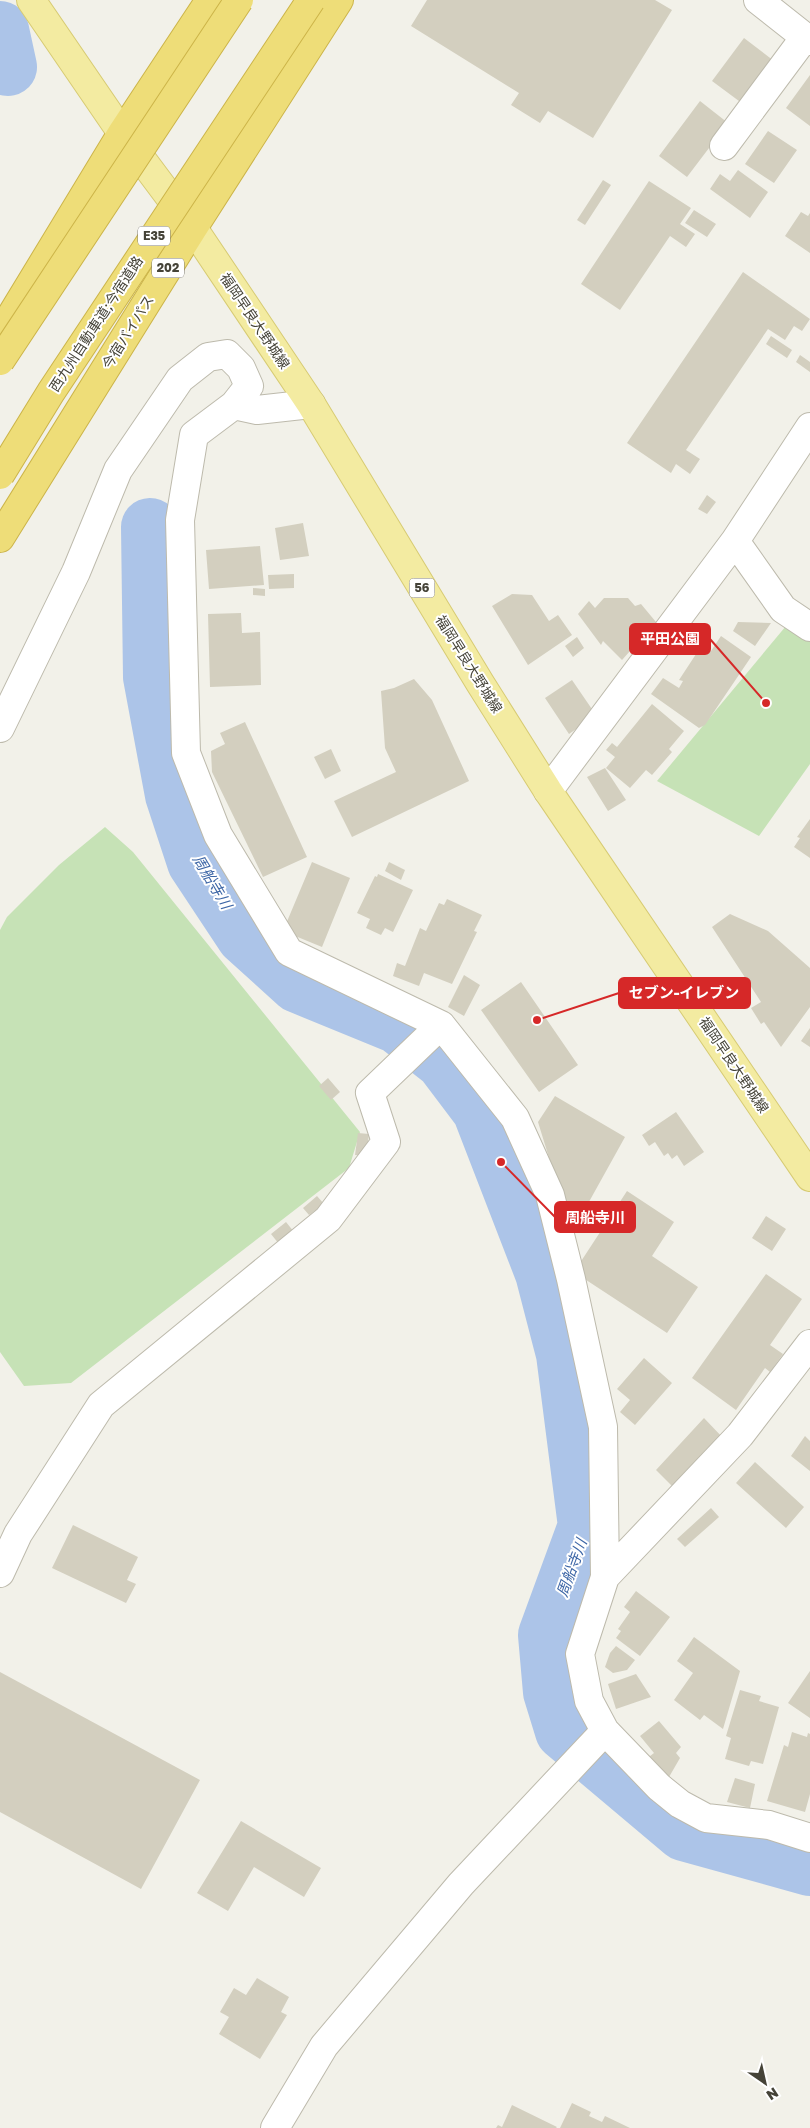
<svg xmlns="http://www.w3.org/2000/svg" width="810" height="2128" viewBox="0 0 810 2128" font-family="'Golos Text','Noto Sans JP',sans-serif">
<rect width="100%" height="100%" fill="#f2f1e9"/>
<path fill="#c6e2b6" d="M786,626L810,641V764L759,836L657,781Z
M105,827L133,852L360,1132L349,1168L71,1383L24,1386L0,1352V930L7,917L59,865Z"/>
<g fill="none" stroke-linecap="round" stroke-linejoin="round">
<path stroke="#acc4e8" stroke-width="58" d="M0,30L8,67
M150,527L152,677L174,795L196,862L245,936L298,984L398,1025L444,1061L481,1110L544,1273L565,1354L587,1526L547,1635L552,1692L564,1731L684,1832L810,1867"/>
</g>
<path fill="#d3cfbf" d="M427,0H655L672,10L593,138L548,111L540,123L511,105L519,93L411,26Z
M744,38L774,61L743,104L712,81Z
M810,75V126L786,108Z
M700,101L728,123L687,177L659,156Z
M768,131L797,150L774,183L745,164Z
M738,170L768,192L750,218L710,189L720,174L730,181Z
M603,180L611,185L585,225L577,220Z
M649,181L691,208L680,224L695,234L686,247L670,236L620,310L581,284Z
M694,210L716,224L707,237L685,223Z
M801,212L808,216L810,213V253L785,236Z
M743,272L810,319L802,331L794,326L785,340L768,329L686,450L700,459L690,474L676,464L671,473L627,443Z
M771,336L792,350L787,358L766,344Z
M800,355L810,362V372L796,362Z
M707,495L716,502L707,514L698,509Z
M303,523L309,556L280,560L275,528Z
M260,546L264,585L209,589L206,550Z
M294,574V588L269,589L268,575Z
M253,588L265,589V596L253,595Z
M512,594L532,595L549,621L558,615L572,635L528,665L492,606Z
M604,598H628L635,606L641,604L656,622L622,660L603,641L601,645L578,614L589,601L595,608Z
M241,613L242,633L260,632L261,685L210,687L208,614Z
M738,622L771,623L755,646L733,631Z
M721,636L751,657L705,725L699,728L651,694L663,678L679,688L683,681L679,680L702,645L711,651Z
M577,637L584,648L573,657L565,646Z
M414,679L432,700L469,781L352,837L334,801L396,772L385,748L381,691L394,688Z
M572,680L596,715L569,734L545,698Z
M652,704L684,731L669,749L672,752L652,775L646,770L630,788L606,768L615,757L606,750L612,743L617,747Z
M245,722L307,857L263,877L212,772L211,751L225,744L220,733Z
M331,749L341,771L325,779L314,757Z
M605,768L626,800L608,811L587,777Z
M810,819V858L794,847L800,838L797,837Z
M312,862L350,878L322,947L283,931Z
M389,862L405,870L401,880L385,871Z
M378,874L413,890L393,932L385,928L381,935L366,928L370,919L357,913L375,876L377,877Z
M447,899L482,915L474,931L477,932L452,984L424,973L419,986L393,976L397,963L405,966L420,928L426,931L439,903L444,905Z
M730,914L768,931L810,968V1007L781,1047L764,1022L761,1024L751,1008L761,1002L712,927Z
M464,975L480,985L464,1016L448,1007Z
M521,982L578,1065L539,1092L481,1010Z
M810,1028V1047L801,1041Z
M328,1078L340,1092L331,1100L319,1086Z
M555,1096L625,1137L580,1218L566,1213L538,1122Z
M676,1112L704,1152L684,1166L677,1155L672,1159L668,1153L664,1156L655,1142L649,1146L642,1135Z
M358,1133L369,1134L366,1156L355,1155Z
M627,1191L674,1222L652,1256L698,1287L667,1333L574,1272Z
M317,1196L324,1204L309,1215L303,1208Z
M766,1216L786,1229L772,1251L752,1238Z
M286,1222L294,1232L279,1244L271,1234Z
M766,1274L802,1299L770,1345L783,1354L770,1372L765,1368L736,1410L692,1378Z
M644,1358L672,1383L635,1425L620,1412L630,1400L617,1389Z
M704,1418L724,1439L678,1492L656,1470Z
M805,1436L810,1441V1471L791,1456Z
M755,1462L804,1507L786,1528L736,1483Z
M711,1508L719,1517L685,1547L677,1539Z
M73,1525L138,1557L127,1580L136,1584L126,1603L52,1568Z
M636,1591L670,1617L640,1656L616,1638L621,1631L618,1629L630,1612L624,1607Z
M694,1637L740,1671L723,1729L704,1715L700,1720L674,1700L693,1673L677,1661Z
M616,1646L635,1660L627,1670L613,1673L605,1667L610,1653Z
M810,1671V1718L788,1703Z
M0,1672L200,1780L141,1889L0,1812Z
M636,1674L651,1697L616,1709L608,1684Z
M740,1690L761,1696L759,1701L779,1707L763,1764L751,1761L749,1766L725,1759L731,1738L726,1736Z
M659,1721L681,1747L676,1753L680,1758L665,1784L645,1760L654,1753L640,1736Z
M792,1732L807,1737L808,1733L810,1734V1794L805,1812L767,1801L784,1745L788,1747Z
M735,1778L755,1784L750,1808L727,1802Z
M241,1821L321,1868L304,1897L254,1867L228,1911L197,1893Z
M257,1978L289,1997L281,2012L287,2015L260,2059L219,2034L229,2017L220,2012L234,1988L246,1995Z
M572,2103L591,2112L589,2116L602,2122L605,2116L630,2128H560Z
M512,2105L557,2127L556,2128H496L498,2125L502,2127Z"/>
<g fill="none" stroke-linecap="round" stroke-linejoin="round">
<g stroke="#bdbaac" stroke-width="30">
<path id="minor" d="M758,0L810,41
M724,146L805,37
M311,404L257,410L234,405L194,435L180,520L186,753L218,835L289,952L441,1025L515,1118L550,1195L571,1279L603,1427L605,1577L580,1654L589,1701L605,1731L659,1787L680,1804L706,1818L769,1825L810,1838
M735,541L783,609L810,627
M0,728L76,572L118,470L180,379L208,357L227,354L241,368L249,386L234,405
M548,791L735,541L810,427
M0,1573L18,1534L101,1405L328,1219L386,1142L370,1093L441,1025
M605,1577L740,1435L810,1344
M275,2128L324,2046L461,1884L605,1731"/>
</g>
<g stroke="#d7cb73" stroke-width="30">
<path id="major" d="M31,0L122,133L193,228L311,404L480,683L548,791L810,1177"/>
</g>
<g stroke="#ccb449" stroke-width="30">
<path id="highway" d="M0,334L122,133L210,0
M0,538L193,228L339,0"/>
</g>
<use href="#minor" stroke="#fff" stroke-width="28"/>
<use href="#major" stroke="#f3eba1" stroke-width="28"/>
<use href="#highway" stroke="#eedd78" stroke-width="28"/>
<g stroke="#ccb449" stroke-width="30" stroke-linecap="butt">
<path id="highway-bridge" d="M0,361L239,0
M0,475L51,392L311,0"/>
</g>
<use href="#highway-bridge" stroke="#eedd78" stroke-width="28"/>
</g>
<g text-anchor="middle" stroke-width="4" stroke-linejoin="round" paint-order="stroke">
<g fill="#fff" stroke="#7d7b74" stroke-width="1">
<rect x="138" y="226.5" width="32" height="19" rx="4"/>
<rect x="152" y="258.5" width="32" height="19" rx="4"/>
<rect x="409.5" y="578.5" width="25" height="19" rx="4"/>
</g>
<g font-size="12" font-weight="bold" fill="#454338">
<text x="154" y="240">E35</text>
<text x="168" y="272">202</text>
<text x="422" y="592">56</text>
</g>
<g font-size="14" fill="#454338" stroke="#fff">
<text transform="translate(255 321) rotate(56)" y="5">福岡早良大野城線</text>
<text transform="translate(96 324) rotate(-57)" y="5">西九州自動車道;今宿道路</text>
<text transform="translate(128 332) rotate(-58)" y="5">今宿バイパス</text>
<text transform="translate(469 664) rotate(58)" y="5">福岡早良大野城線</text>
<text transform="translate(734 1065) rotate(56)" y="5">福岡早良大野城線</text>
</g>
<g font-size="15" font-style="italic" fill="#3d66a6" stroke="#fff">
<text transform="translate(212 882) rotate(59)" y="5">周船寺川</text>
<text transform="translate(572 1568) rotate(-70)" y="5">周船寺川</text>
</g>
</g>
<path fill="none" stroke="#d62828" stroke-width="2" d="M766 703L710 639M537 1020L619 993M501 1162L555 1217"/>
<g fill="#d62828" stroke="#fff" stroke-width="2">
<circle cx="766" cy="703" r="5"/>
<circle cx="537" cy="1020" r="5"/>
<circle cx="501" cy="1162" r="5"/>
</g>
<g fill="#d62828" stroke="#d62828" stroke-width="2">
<rect x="630" y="624" width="80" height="30" rx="5"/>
<rect x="619" y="978" width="131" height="30" rx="5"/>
<rect x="555" y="1202" width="80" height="30" rx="5"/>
</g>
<g font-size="15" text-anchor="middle" font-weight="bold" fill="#fff">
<text x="670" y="644">平田公園</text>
<text x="684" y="998">セブン-イレブン</text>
<text x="595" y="1223">周船寺川</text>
</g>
<g transform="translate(765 2083) rotate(146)" stroke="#ffffff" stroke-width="4" paint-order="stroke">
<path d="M0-4L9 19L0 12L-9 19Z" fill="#454338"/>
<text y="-8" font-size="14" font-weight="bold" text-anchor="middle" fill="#454338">N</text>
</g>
</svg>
